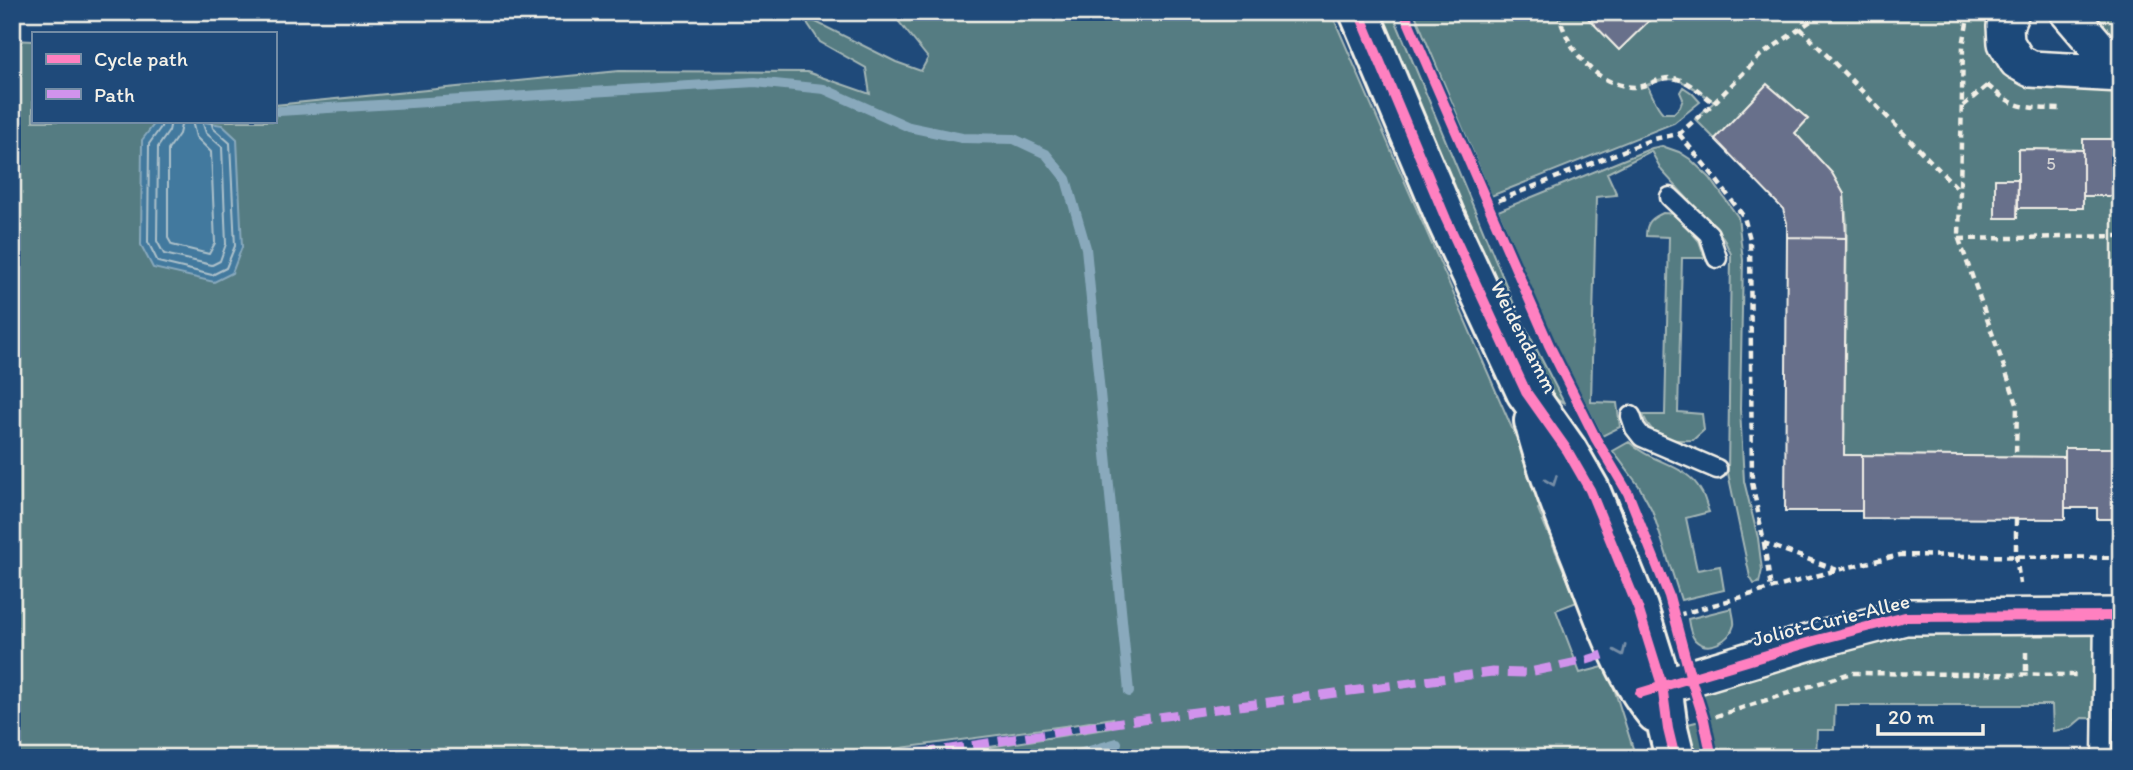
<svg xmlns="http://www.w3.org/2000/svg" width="2133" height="770" viewBox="0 0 2133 770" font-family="Itim,sans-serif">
<rect width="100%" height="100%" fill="#1f4a7a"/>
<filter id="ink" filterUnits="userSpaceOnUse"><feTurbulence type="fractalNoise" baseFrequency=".0143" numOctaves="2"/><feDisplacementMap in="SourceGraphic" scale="14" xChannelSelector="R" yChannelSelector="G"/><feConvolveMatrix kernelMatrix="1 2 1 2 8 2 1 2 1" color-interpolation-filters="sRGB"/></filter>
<g filter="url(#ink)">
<path fill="#547b82" stroke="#a4b6b5" stroke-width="2" d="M895,12H1331L1545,504L1538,509L1577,602L1556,610L1580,673L1607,666L1636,758H920L1111,728L1113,718L1072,725L826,758H12V40L33,41V121H275V105L619,71L807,72L870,94L866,68L820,42L802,15L896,62L921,71L928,58L896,18Z
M1378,12H1392L1516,309L1564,403L1553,398L1482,258Z
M1414,12H1669L1674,17L1679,12H2011L2017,61L2121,74V139L2083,150L2019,149L2018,208H2082L2083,196H2121V448H2066L2065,457L1844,455L1847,223L1844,194L1832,173L1795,133L1808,119L1767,85L1715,139L1695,119L1714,102C1689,85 1678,71 1647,85C1653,95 1655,105 1663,113H1674L1680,107L1683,99L1680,92L1683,87L1692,93L1700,102L1674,123L1491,196Z
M2068,12H2121V43L2093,42Z
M1662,146L1679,152L1690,159L1710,178L1738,217L1743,260L1740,409L1744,481L1758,538L1762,570L1759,583L1754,584L1750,577L1728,473L1731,254L1723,237L1662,171L1651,151L1607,173L1617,195L1596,197L1591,402L1617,403L1620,427L1602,436L1551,336L1498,211L1652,148Z
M1663,213L1676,214L1699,241L1705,258H1682L1678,412L1702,414L1704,430L1693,440C1668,441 1653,439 1643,415H1665L1669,237L1646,236C1646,222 1652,218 1663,213Z
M1629,442C1651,463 1687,464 1701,491C1705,497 1706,505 1709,512L1686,518L1697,570L1720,566L1724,590L1681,600L1652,510L1639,486L1613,451Z
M1732,608C1732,613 1735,620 1734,625C1730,641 1708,653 1695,640C1690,634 1689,626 1688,619Z
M2121,616V719L2082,718L2070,728L2053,731L2052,705H1835L1834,730H1817L1816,758H1675L1668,729L1704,720L1691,679L1817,640Z"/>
<path fill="#42799e" stroke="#89a9bc" stroke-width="2" d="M177,121H198L222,125L237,139L242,247L232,273L214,282L153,268L141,245L142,140L155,123Z"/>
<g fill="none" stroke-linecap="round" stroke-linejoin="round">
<path stroke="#adc1ca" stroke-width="2" d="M162,121L161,127L149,144L148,242L158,262L212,275L226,268L235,246L230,143L213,128L211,121
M171,121L169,131L158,147L157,241L164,254L212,265L220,261L226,244L222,147L206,133L202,121
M182,121L179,134L168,150V238L172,245L209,254L215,243L211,152L196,137L192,121"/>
<path stroke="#89a9bc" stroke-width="10" d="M279,111L755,82L824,89L909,127L962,138L1014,139L1046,154L1066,179L1086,248L1129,692
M1065,758L1117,743"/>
</g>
<path fill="#68708b" stroke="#f4f1e8" stroke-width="2" d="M1582,12H1658L1619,50Z
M1767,84L1808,119L1795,133L1832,173L1844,194L1846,238L1787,237V223L1783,209L1715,139Z
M2083,139H2121V196H2083Z
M2018,149L2083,150V208H2018Z
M1995,179H2018L2017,218H1995Z
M1787,237L1846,238L1844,455H1862V511H1785Z
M2065,448H2121V519H2097V508H2065Z
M1862,455L2065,457V519L1862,518Z
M1616,494L1625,517L1617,520L1608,497Z"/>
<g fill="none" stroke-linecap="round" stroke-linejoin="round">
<g stroke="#f4f1e8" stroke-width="23">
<path id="service" d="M1670,197L1709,234L1717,258
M1631,416L1635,428L1642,437L1717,469
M2102,758L2104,616"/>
</g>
<g stroke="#f4f1e8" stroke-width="40">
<path id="minor" d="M2011,12L2005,26L2006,43L2017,61L2031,69L2121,74
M2068,12L2121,74
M1640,693L1817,640L1905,617L2121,616"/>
</g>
<g stroke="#f4f1e8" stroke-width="44">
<path id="tertiary" d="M1359,12L1446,219L1526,392L1567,450L1590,490L1638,608L1662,685L1668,729L1675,758
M1534,421C1546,468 1564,513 1582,558C1601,608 1622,672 1656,713"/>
</g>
<path stroke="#f4f1e8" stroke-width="4.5" stroke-dasharray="7 5" stroke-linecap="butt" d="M1558,12C1567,48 1594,86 1635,87C1647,87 1659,77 1672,78C1687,79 1702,94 1714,103
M1967,23L1963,46L1959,239L2017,404L2016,457
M1800,28L1959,190
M1987,85C2015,109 2024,108 2060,109
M1963,106L1988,85
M1679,134L1712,174L1744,217L1750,239L1752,482L1764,543L1837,570
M1487,205L1653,139L1679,134L1714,103L1760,56L1824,12
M1959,239L2121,236
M2016,519V556L2020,584
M1764,543L1771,589
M1678,615L1837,570L1900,555L2121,558
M2026,652V674
M1704,720L1851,673L2077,675"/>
<use href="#service" stroke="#1f4a7a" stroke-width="18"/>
<use href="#minor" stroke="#1f4a7a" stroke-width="35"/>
<use href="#tertiary" stroke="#1f4a7a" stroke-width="38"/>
<path stroke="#d193ec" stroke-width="9" stroke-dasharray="18 9" stroke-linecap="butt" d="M892,758L1128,721L1492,672L1525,673L1587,660L1603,655"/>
<g stroke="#1f4a7a" stroke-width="15">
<path id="cycleway" d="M1359,12L1446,219L1526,392L1567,450L1590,490L1638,608L1662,685L1668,729L1675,758
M1404,12L1549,345L1596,439L1628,493L1669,596L1691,679L1704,720L1712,758
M1640,693L1817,640L1905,617L2121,616"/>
</g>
<use href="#cycleway" stroke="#ff80c0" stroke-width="10"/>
</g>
<defs><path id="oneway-chevron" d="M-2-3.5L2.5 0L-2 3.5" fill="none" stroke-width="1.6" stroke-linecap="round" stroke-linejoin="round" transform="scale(1.75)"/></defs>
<g stroke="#748da6">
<use href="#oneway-chevron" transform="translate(1552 481) rotate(69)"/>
<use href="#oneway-chevron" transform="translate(1621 651) rotate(66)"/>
</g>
</g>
<g text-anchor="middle" stroke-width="5" stroke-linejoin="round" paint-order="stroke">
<g font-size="18" fill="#d1d1d1">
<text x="2051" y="170">5</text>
</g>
<g font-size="21" fill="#f4f1e8" stroke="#1f4a7a">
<text transform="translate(1524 337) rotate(63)" y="7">Weidendamm</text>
<text transform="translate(1831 620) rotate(-14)" y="7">Joliot-Curie-Allee</text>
</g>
</g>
<rect width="2133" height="770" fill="none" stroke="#1f4a7a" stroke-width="42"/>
<rect x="21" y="21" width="2091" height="728" fill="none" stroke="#f4f1e8" stroke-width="2.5" filter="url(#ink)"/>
<rect x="32" y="32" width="245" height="91" fill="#1f4a7a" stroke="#748da6" stroke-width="2"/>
<rect x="46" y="54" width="35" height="10" fill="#ff80c0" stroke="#748da6" stroke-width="2"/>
<text x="94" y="66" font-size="21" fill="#f4f1e8">Cycle path</text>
<rect x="46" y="89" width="35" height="10" fill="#d193ec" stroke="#748da6" stroke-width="2"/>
<text x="94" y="102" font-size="21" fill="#f4f1e8">Path</text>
<path d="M1878 724v10h105v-10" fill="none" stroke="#f4f1e8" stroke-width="3.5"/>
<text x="1888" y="724" font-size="21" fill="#f4f1e8" stroke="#1f4a7a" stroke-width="5" paint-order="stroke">20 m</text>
</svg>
